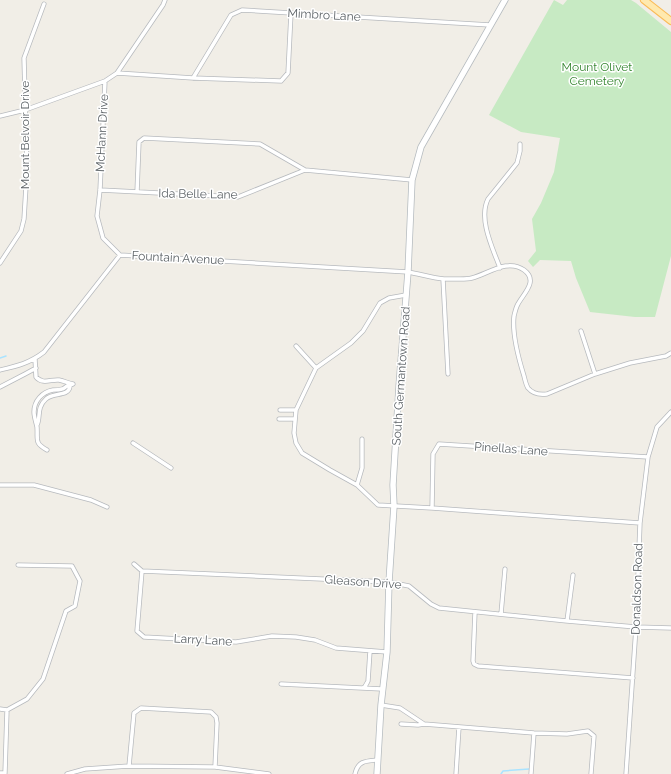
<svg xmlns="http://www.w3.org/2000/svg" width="671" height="774" viewBox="0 0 671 774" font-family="Raleway,sans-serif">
<rect width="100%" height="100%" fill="#f1eee7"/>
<path fill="#c7eac3" d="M554,0L563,5L567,0H631L636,3L671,32V256L655,317H635L590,312L576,278L571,261L540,260L533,267L528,261L536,251L532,219L541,203L554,172L560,138L521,132L489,115Z"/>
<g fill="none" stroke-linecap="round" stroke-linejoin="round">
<path stroke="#a9e3ff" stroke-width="1.5" d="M0,358L6,356
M501,774L503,771L529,769"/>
<g stroke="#b7babe" stroke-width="5">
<path id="street" d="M117,73L193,78L281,81L288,73L291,13
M193,78L231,15L242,10L490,25
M0,116L25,110L105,81
M100,190L238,197L305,170L412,180
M137,192L139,142L144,138L260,144L305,170
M120,255L103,238L97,216L100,190L105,81L117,73L163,5L165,0
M0,263L21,231L24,219L27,170L24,58L44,4
M500,268C493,249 478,219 488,199L517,163L520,151V144
M443,279L448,374
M406,295L389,298L380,303L363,331L351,343L316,368L296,410L294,433L296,443L302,453L330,470L357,485L378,505L432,508L640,523
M581,331L595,374
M296,346L316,368
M35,359L36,377C43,385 51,379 59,380C64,381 68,383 73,384
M0,370C17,366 30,363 44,352L120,255L408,272C420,274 432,278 444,279C449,279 455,279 460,279C463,279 468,279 472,278C488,274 508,258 524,270C539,281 523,294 518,304C516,307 515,312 514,316C512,333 519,360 524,376C525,380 526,385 528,388C533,394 540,395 547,394L595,374L630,363L666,356L671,353
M0,387L25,374L36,368
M280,410H296
M279,419H295
M37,425C41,417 36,408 46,399C53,392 69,397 70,386
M133,443L171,468
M47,450C34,443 38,440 37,427C36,422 34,417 34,412C34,401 42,392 53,390C56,390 59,390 62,389C64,389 65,387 67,386C69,386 71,385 73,384
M0,485H34L91,500L107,507
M357,485L362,468V439
M432,508L433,454L439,444L648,457
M134,564L142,571L137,631L144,637L236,642L272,636L296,637L315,640L336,648L387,652
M142,571L389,582L409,586L431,604L439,608L567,621L636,627L671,628
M475,612L473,661L474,664L478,666L633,678
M501,614L505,569
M567,621L573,575
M281,684L382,689
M364,688L367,683L368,681L370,651
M381,705L400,708L424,724L534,733L567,734L588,731L594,736L591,774
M0,709L7,710L27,699L43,679L66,611L75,606L80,581L72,566L18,565
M401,724L418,725L424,724
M129,766L134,713L141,708L211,712L216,717L217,723L215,767
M0,773H5L7,710
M67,774L85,769L129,766L215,767L269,774
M355,774C358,761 365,761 377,760
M456,774L459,727
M531,774L534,733
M626,774L636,627L640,523L648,457L657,427L671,412"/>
</g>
<g stroke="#b5bbbf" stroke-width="7">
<path id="secondary" d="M377,774L381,705L387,652L389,582L394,506L393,485L399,386L408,272L412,180L421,147L505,0"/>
</g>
<g stroke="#fabb57" stroke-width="8">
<path id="primary" d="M644,0L671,21"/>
</g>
<use href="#street" stroke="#fff" stroke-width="3.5"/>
<use href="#secondary" stroke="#fff" stroke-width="5.5"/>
<use href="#primary" stroke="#ffe9ae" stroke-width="6"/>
</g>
<g text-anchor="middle" stroke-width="3" stroke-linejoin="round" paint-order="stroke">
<g font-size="12" fill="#5e6468" stroke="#fff">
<text transform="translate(324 15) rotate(3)" y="4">Mimbro Lane</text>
<text transform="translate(102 133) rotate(-87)" y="4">McHann Drive</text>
<text transform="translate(25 135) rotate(-90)" y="4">Mount Belvoir Drive</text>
<text transform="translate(198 194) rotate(1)" y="4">Ida Belle Lane</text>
<text transform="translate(178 258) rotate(3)" y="4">Fountain Avenue</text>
<text transform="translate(401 376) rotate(-86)" y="4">South Germantown Road</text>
<text transform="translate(511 449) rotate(4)" y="4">Pinellas Lane</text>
<text transform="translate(363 582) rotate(4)" y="4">Gleason Drive</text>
<text transform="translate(637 589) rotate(-88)" y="4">Donaldson Road</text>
<text transform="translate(203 640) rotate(3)" y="4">Larry Lane</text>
</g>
<g font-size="12" fill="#358630" stroke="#fff">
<text x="597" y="71">Mount Olivet<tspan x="597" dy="14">Cemetery</tspan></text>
</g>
</g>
</svg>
